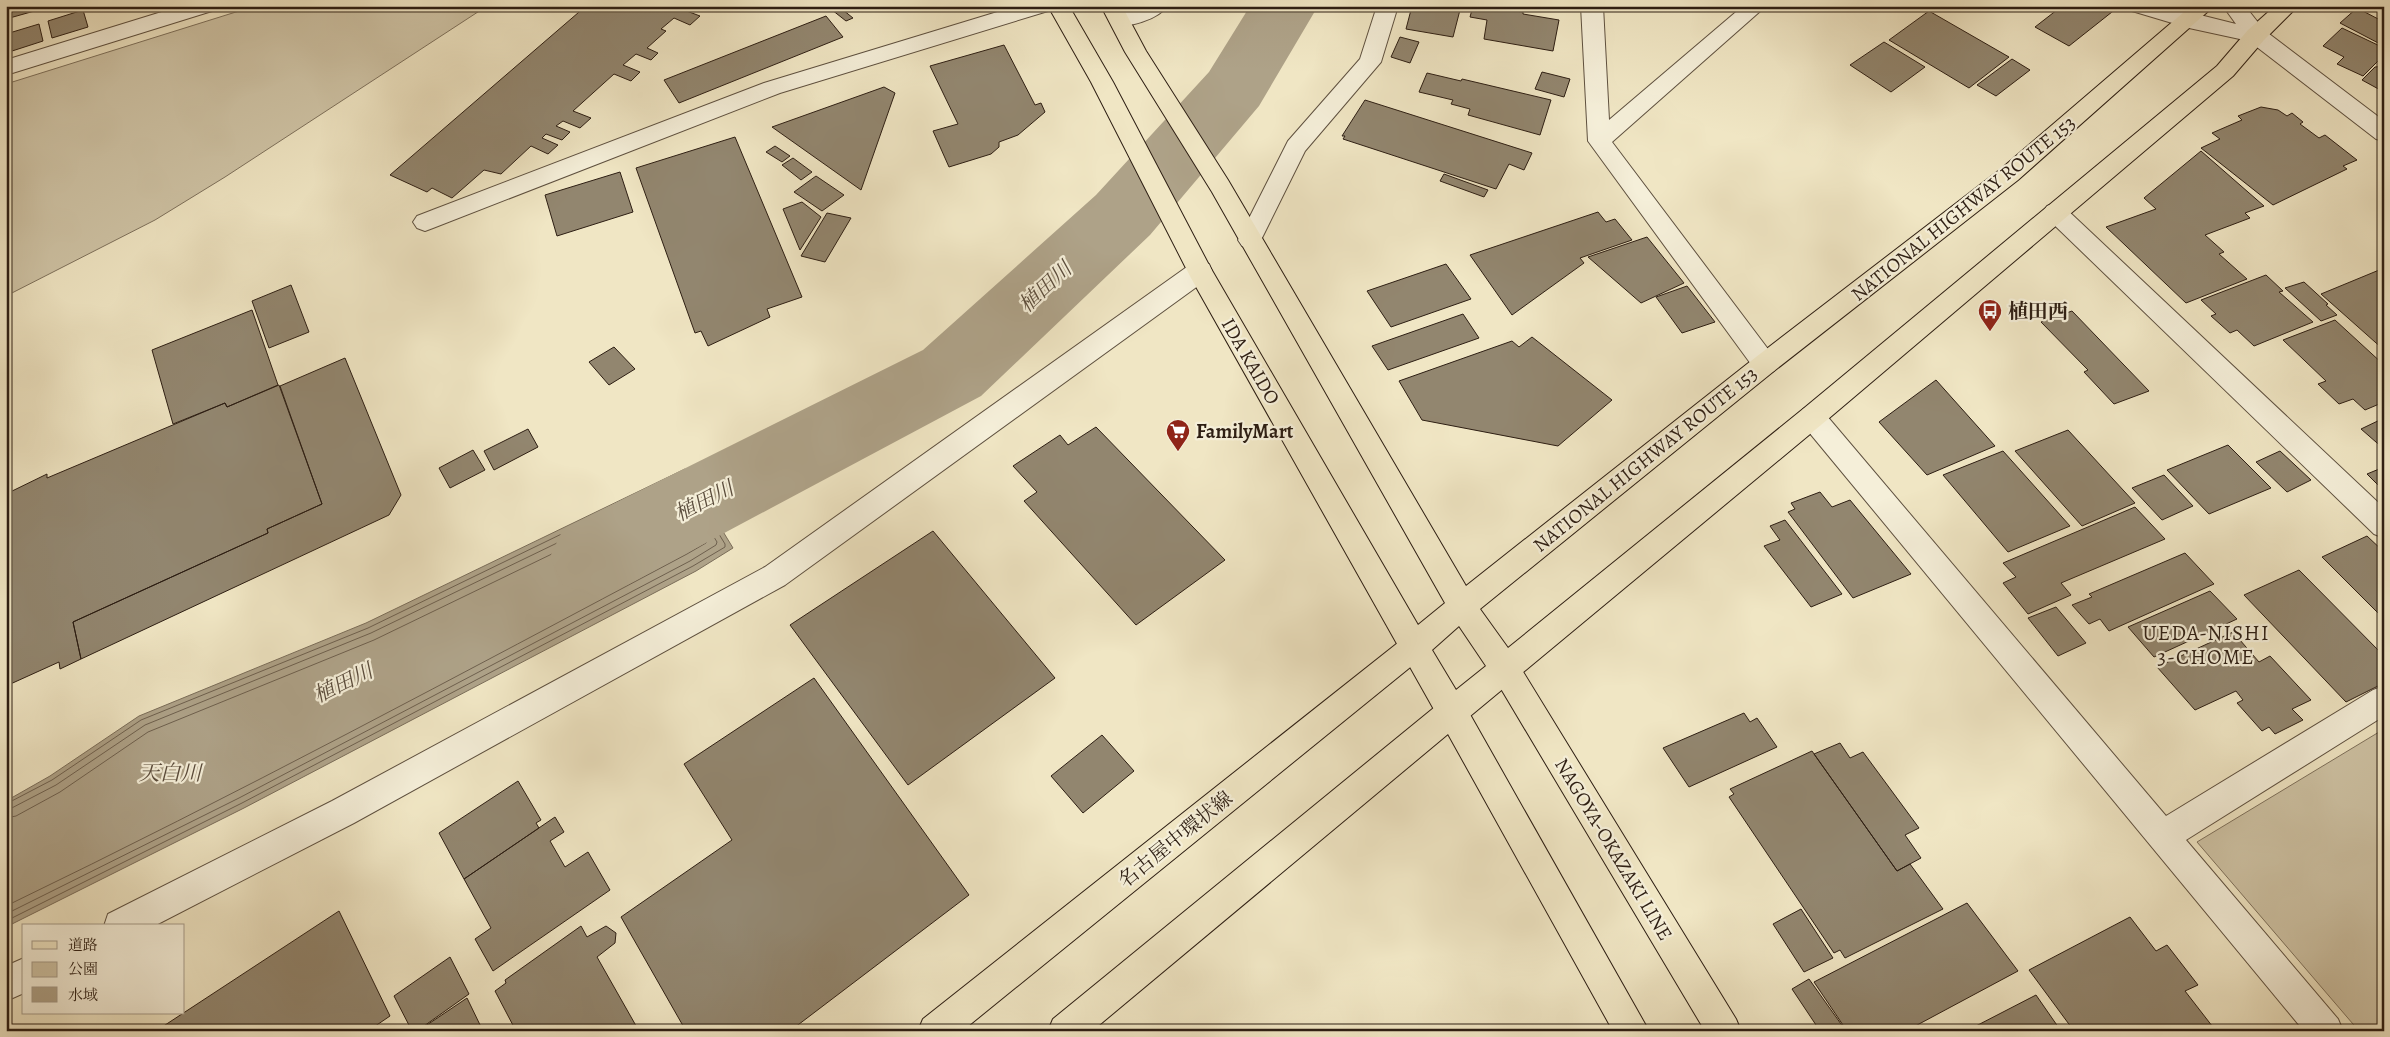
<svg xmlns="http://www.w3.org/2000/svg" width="2390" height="1037" viewBox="0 0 2390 1037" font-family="Alegreya,'Noto Serif JP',serif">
<rect width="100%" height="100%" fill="#f0e6c4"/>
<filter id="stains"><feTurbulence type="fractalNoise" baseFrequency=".004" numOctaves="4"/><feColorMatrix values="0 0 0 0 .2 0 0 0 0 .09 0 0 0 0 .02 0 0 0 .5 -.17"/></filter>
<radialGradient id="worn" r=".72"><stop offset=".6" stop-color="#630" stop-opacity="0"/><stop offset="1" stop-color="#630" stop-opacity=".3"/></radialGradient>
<path fill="#cfc4a6" stroke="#7e715c" d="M255,6H487L225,177L155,220L6,296V84Z
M2384,729V1031H2359L2197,842Z"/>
<path fill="#aea288" stroke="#7a6d59" d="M685,469L733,548L696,571L244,808L6,927V801L50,776L139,716L366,623Z"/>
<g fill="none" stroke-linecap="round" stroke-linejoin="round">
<path stroke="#6e604e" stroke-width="1" d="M6,804L52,780L141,720L368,628L681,476L684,477L725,544V547L693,566L242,803L6,921
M6,811L56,785L145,725L371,633L679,484L682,485L717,542L716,545L690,561L239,798L6,914
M6,818L16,816L60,792L148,732L374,640L676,494L679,495L707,540L706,543L687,554C461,674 236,795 6,906"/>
<path fill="#aea288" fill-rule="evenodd" d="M1250,6H1318L1259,106L1150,235L981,396L627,585L595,596L563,585L550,557L563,529L923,350L1096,195L1209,72Z"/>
</g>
<path fill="#92866f" stroke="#2d1e13" d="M6,6H38V10L6,19Z
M586,6H687L684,10L700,16L690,25L674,18L661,29L666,31L647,48L658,53L651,60L636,54L623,65L640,72L631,81L614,74L573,111L591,118L580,128L563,121L556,126L570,132L562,140L546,134L542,138L558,145L548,154L531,146L501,174L484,170L452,198L432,188L427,192L390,175Z
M827,6H838L853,18L846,21Z
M858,6H881L876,11Z
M1412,6H1461L1453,37L1406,29Z
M1473,6L1523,12V14L1559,20L1553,51L1484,39L1487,20L1470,17Z
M2062,6H2113L2117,8L2069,46L2035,27Z
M2357,8L2384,22V46L2340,23Z
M83,10L88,27L52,38L48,21Z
M1929,11L2009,57L1969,88L1889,40Z
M826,16L843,37L679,103L664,80Z
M39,24L43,41L9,52L6,34Z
M2342,28L2384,48V55L2363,76L2337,64L2344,57L2323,46Z
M1400,37L1419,42L1410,63L1391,57Z
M1884,42L1925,67L1891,92L1850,65Z
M1004,45L1035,105L1041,103L1045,112L1018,135L999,142V147L991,154L949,167L933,131L958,124L930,66Z
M2012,59L2030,70L1996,96L1977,85Z
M2384,66V92L2362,80L2375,67Z
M1542,72L1570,79L1564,97L1535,89Z
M1427,73L1461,81L1462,79L1551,100L1540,135L1468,115L1470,109L1451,104L1453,100L1419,92Z
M884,87L895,93L861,190L772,127Z
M1365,100L1532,153L1524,170L1509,164L1496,189L1343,139L1345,136H1342Z
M2261,107L2278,110L2287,116L2292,113L2303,122L2300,124L2319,138L2325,135L2357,160L2343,166L2347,169L2273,205L2201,148L2220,139L2212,133L2242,120L2238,116Z
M735,137L802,297L767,309L770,317L708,346L701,331L695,333L636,168Z
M775,146L790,156L782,162L766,152Z
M2201,151L2264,206L2245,213L2250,218L2205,235L2224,252L2219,254L2247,279L2186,303L2106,227L2156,209L2144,198Z
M793,158L812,172L801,180L782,165Z
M620,172L633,212L557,236L545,195Z
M1444,174L1488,190L1484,197L1440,181Z
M816,176L844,195L822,211L794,192Z
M802,202L821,217L800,250L783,209Z
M1598,212L1606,222L1615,219L1632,240L1580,258L1584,263L1512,315L1470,255Z
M827,213L851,218L825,262L801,256Z
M1647,237L1684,283L1641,303L1588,257Z
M1446,264L1471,299L1391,327L1367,291Z
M2384,268V350L2321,294Z
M2266,275L2283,291L2279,292L2313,322L2254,346L2237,330L2230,333L2211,316L2216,314L2201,300Z
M2304,282L2328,304L2326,305L2337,315L2321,321L2285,288Z
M291,285L309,332L269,348L252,301Z
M1687,286L1715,322L1682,333L1656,297Z
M252,310L278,385L227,407L225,403L173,424L152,350Z
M2072,311L2149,391L2114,404L2084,372L2088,370L2041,322Z
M1463,314L1479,338L1388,370L1372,346Z
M2335,320L2384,365V402L2365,410L2353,399L2339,404L2318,384L2326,381L2283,340Z
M1532,337L1612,400L1558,446L1422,420L1399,381L1512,341L1519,347Z
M614,347L635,369L609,385L589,362Z
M345,358L401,495L389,515L81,659L73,622L268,533L267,529L322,504L280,386Z
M1936,380L1995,446L1927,475L1879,422Z
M279,385L322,504L267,529L268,533L73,622L81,659L60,669L59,662L6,686V494L47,474V478L225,403L227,407Z
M2384,418V449L2361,429Z
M1096,427L1225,560L1136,625L1024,501L1037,492L1013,466L1060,435L1068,445Z
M528,429L538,447L494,470L484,451Z
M2068,430L2135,503L2082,526L2015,451Z
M2228,445L2271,488L2209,514L2167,470Z
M473,450L485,470L450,488L439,468Z
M2003,451L2070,526L2008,552L1943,475Z
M2280,451L2311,480L2287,492L2256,462Z
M2384,467V491L2367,474Z
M2164,475L2193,506L2162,520L2132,488Z
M1820,492L1832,507L1850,500L1911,574L1853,598L1788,512L1795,509L1791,503Z
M2135,507L2165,539L2061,583L2071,595L2028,614L2003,583L2016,577L2003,563Z
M1785,520L1842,594L1811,607L1764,546L1780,540L1770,526Z
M933,531L1055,678L908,785L790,625Z
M2367,536L2384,552V619L2322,557Z
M2185,553L2214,584L2109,631L2100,619L2089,624L2072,605L2092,597L2089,594Z
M2299,570L2384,656V683L2346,702L2244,595Z
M2210,591L2237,619L2154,657L2128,627Z
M2056,607L2086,643L2058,656L2028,618Z
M2233,632L2259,662L2270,656L2311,700L2292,709L2303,720L2275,734L2269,727L2262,731L2237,703L2243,700L2236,691L2195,710L2157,667Z
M814,678L969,895L790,1031H686L621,917L732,840L684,764Z
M1744,713L1750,722L1757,718L1777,747L1689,787L1663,748Z
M1102,735L1134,771L1083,813L1051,776Z
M1840,743L1850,758L1863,752L1919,828L1905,835L1921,858L1897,871L1814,754Z
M1812,751L1897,871L1910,864L1943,909L1845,958L1840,950L1834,953L1729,797L1734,794L1730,789Z
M518,781L541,820L536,823L539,828L464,879L439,833Z
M555,817L564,832L550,841L565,867L588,852L610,890L493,971L475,939L491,928L464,879Z
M1967,903L2018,971L1906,1031H1847L1814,982Z
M1801,909L1833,958L1804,972L1773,924Z
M339,911L390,1016L368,1031H160L159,1029Z
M2130,917L2156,951L2167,945L2198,985L2185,991L2216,1031H2074L2029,970Z
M581,926L587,937L606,926L616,933L615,943L597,957L639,1031H516L495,991L506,983L505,980Z
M450,957L469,994L417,1031H412L394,996Z
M1809,979L1846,1031H1820L1792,989Z
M2036,995L2061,1031H1976L1974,1027Z
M467,998L483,1031H418Z
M1305,1026L1327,1031H1275L1284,1028Z"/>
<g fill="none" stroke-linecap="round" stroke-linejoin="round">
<g stroke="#5e503f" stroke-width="2">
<path id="minor" d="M181,6H215L212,11L6,75V60Z
M1017,6H1051L1048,11L780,93L433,228L425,231L417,228L413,222L417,216L764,83Z
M1142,6H1167C1159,19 1127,29 1112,25L1109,20L1112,15Z
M1377,6H1398L1381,62L1305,151L1258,246L1250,249L1242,246L1238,240L1288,141L1360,59Z
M1581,6H1603L1609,120L1743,6H1766L1612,142L1774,357L1778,364L1774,371L1765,374L1756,371L1588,141Z
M2129,6H2164L2236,24L2223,6H2245L2264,30L2384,121V141L2376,139L2249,41L2189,28L2132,11Z
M2055,203L2063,206L2384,508V538L2374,534L2047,218L2043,212L2047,206Z
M1200,262L1209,264L1212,271L1209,278L785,585L354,823L154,926H104L108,914L332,801L765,567L1191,264Z
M1812,406L1821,409L2166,816L2373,690L2384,686V716L2186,840L2338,1019L2343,1031H2304L1803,425L1799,417L1803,409Z
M24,958V993L6,1001V966Z"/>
</g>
<g stroke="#2d1e13" stroke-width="2">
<path id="major" d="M1414,634L1424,638L1429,647L1424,656L962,1031H918L923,1019L1404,638Z
M1504,654L1514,657L1736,1019L1741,1031H1705L1494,677L1489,667L1494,657Z
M1452,698L1463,702L1649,1031H1613L1448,734L1092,1031H1048L1053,1019L1441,702Z"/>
</g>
<g stroke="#2d1e13" stroke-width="2">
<path id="highway" d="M1048,6H1069L1113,82L1210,267L1418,625L1445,603L1212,192L1125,52L1101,6H1122L1146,51L1228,180L1466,586L1756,357L2002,168L2191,6H2214L2018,180L1774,371L1480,609L1508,648L1803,409L2217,66L2248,30L2275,6H2298L2264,40L2233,76L1821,425L1463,722L1452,726L1441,722L1191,278L1091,82ZM1459,626L1486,666L1456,690L1432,650Z"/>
</g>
<use href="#minor" fill="#f5efd9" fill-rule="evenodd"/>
<use href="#major" fill="#f0e6c4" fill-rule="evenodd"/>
<use href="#highway" fill="#f0e6c4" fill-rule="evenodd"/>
</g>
<defs>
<g id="bus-pin" transform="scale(1.25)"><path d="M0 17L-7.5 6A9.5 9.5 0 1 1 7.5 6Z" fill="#8f2418" stroke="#f5efd9"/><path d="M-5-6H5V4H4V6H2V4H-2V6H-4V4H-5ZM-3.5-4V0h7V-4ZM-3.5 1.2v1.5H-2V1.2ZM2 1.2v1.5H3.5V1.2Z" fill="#fff"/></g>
<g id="supermarket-pin" transform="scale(1.25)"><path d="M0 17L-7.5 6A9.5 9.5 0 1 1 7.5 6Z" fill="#8f2418" stroke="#f5efd9"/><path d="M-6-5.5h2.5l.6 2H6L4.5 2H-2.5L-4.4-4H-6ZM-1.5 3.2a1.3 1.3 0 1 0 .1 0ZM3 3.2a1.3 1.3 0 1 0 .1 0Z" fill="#fff"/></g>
</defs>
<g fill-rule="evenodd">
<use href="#bus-pin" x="1990" y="311"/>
<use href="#supermarket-pin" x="1178" y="431"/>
</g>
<g text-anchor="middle" stroke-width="4.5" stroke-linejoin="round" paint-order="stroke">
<g font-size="20" fill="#2d1e13" stroke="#f5efd9">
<text transform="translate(1963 208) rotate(-39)" y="7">NATIONAL HIGHWAY ROUTE 153</text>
<text transform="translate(1251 361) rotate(60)" y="7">IDA KAIDO</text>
<text transform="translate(1645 459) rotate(-39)" y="7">NATIONAL HIGHWAY ROUTE 153</text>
<text transform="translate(1175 839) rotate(-39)" y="7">名古屋中環状線</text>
<text transform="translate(1614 849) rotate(59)" y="7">NAGOYA-OKAZAKI LINE</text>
</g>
<g font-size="20" font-weight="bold" fill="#2d1e13" stroke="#f5efd9" text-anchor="start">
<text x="2008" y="318">植田西</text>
<text x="1196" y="438">FamilyMart</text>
</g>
<g font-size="21" font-style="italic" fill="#5a4c3c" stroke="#f5efd9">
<text transform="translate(1045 287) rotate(-43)" y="7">植田川</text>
<text transform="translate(704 501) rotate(-27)" y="7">植田川</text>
<text transform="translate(343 683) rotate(-26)" y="7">植田川</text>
<text x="170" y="780">天白川</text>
</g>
<g font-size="21" letter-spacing="1" fill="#2d1e13" stroke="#f5efd9">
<text x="2206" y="640">UEDA-NISHI<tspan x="2206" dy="24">3-CHOME</tspan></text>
</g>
</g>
<rect width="2390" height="1037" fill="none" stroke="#f0e6c4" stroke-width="25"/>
<rect x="8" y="8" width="2375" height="1022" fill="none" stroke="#2d1e13" stroke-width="2.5"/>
<rect x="12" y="12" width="2365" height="1012" fill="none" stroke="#2d1e13"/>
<rect x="22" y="924" width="162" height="90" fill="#f5efd9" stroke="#a59b8a"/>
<rect x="32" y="941" width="25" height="8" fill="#f0e6c4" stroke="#a59b8a"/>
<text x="68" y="950" font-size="15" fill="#2d1e13">道路</text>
<rect x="32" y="962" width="25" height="15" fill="#cfc4a6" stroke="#a59b8a"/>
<text x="68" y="974" font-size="15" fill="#2d1e13">公園</text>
<rect x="32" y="987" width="25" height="15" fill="#aea288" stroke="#a59b8a"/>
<text x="68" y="1000" font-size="15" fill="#2d1e13">水域</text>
<rect width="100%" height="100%" filter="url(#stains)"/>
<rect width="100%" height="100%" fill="url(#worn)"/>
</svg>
